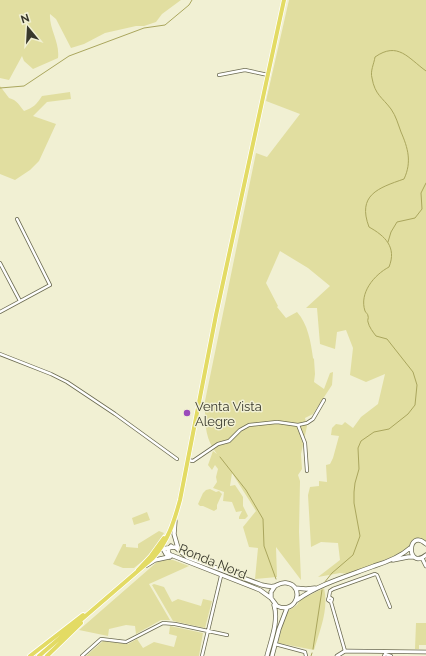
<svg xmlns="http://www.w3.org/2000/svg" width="426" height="656" viewBox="0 0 426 656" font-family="Raleway,sans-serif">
<rect width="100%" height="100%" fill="#f1f0d3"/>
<path fill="#e1dea0" d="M0,0H181L162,14L156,22L144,26H136L105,33L84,44L71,48L56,19L50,14C49,29 60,42 58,58L33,69L24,61L22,56L9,80L0,78Z
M289,0H426V541L420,539H416L412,541L407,549L394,556L349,574L340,573L318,577L340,560L338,543L321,542L311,547L308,495L310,487L319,486V481L327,482L326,465L330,464L333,458L339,436L331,435L332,428L336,424L342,425L345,422L353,428L361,417L378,404L385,374L366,382L350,375L353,348L346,330L337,332L335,349L320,344L317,308H306L330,286L308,268L280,251L266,283L278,306L277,307L286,318L297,312C308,324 311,343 313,358L314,359L315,374L314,382L324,389L330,373L333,372L332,385L313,414L305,418L307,426L301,454L302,469L298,475L300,481L299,532L301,580L276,547L277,577L255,579L258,548L249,547L243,527L256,511L232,473L230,486L235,485L243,497V506L248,516L245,519H239V517L242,511L236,512L232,502L223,501L224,492L213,488L217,482L216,477L218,469L215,465L212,470L208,465L213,451L217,454C204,438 205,421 205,401L256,153L267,157L300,114L266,101Z
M0,86L9,98C17,100 19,105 24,111C33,108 37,104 42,96L70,92L71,99L47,102L33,116L56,124L39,161L30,170L15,180L0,174Z
M210,489L216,492L219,491L222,494L217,505V509L214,511L203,506H200L198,504L203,493L206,490Z
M147,512L150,520L134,525L132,518Z
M159,531L164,533C155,549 148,557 134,568H123L113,564L123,544H126V547L138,548V544Z
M165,560H173L189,566L149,584L170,620H161L136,634L135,626L126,625L109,629L108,636L79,630L157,562Z
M154,584L164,587L172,602L178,599L201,606L203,599L212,601L205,628L173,621L152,585Z
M324,588C329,609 320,630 314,650L278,643L284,619L288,611L297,605L300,600Z
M416,623H426V645H419V649H415Z
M170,626L203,633L199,656H86L103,641L128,644L137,639L143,648L154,642L174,647L177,636L169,634Z"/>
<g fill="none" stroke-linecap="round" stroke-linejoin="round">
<path stroke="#aaa65d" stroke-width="1" d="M0,88L24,86L69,56L144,28L165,25L189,5L192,0
M388,242L391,232L397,222L415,218L422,209L421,193L426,183
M220,457L246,490L263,519L264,546L276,579
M324,583L332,573L353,555L360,536L354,503V492L355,483L359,469L358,448L361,441L374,432L389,429L408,414L415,405L417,385L413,372L387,339L376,336C373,332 369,327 368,322C367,320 369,318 368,316C368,314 366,313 365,311C359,293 374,275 389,267C397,247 385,236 369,227C357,195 378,188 404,179C412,162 408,148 401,132C398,124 396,116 391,109C382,97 375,95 372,78C370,71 374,64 375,57C398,41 408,58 426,71
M313,649L322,590
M311,656L312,653"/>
<g stroke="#6b6a51" stroke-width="4">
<path id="minor" d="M219,75L245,70L268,75
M0,263L20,301
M0,312L50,285L17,219
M0,354L51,374L67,382L115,414L177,459
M298,425L305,443L307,471
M188,460L193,461L218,444L229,441L240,430L249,425L277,422L298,425L307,423L313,419L324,400
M329,597L330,591L333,589L375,574L377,575L390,607
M331,602L332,599L329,597L328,600L331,602L345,651
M275,644L305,652L306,656
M82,656L101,639L126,642L163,623L175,624L227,635
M202,656L221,576
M384,656L385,654L391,656"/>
</g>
<g stroke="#6b6a51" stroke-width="4.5">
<path id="tertiary" d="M422,558L426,566
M337,656L345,651L426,652"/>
</g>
<g stroke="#6b6a51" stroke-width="5">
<path id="secondary" d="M175,521L174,534L178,548
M426,544C407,527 406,571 426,555
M162,547L166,554L170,557
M159,549L175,547L187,557L262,585C266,586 271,587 275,586C279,584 282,582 287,583C305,586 297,615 277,606L271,598L260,590L171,555L169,554L168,550L171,546
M393,560L408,557H414
M147,565L155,560L169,557
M295,588L306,589L315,588
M271,598V592L275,586
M297,600C319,584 348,576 374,566C387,562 400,557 410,548
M267,656C271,640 279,621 274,605
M272,656L279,629L287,608"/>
</g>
<g stroke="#fff" stroke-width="5.5">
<path id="trunk" d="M138,570L151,556L164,538
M30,656L83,615
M39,656L153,558C168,541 174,522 180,500L216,315L284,0
M47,656L81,623"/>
</g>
<use href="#minor" stroke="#fff" stroke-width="2.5"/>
<use href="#tertiary" stroke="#fff" stroke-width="3"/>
<use href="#secondary" stroke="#fff" stroke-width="3.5"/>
<use href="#trunk" stroke="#e3db64" stroke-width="4"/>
</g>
<circle fill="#9b4bbb" stroke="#f1f0d3" stroke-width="1.5" cx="187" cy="413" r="4"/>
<g text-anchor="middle" stroke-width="3" stroke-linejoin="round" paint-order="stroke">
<g font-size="13" fill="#38382c" stroke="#f1f0d3" text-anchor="start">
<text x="195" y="411">Venta Vista<tspan x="195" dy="15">Alegre</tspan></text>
</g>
<g font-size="13" fill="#38382c" stroke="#f1f0d3">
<text transform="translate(213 561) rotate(22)" y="5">Ronda Nord</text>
</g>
</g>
<g transform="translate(28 28) rotate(342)" stroke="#f1f0d3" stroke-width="3" paint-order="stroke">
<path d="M0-3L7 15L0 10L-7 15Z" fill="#38382c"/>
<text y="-6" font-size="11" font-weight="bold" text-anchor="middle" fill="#38382c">N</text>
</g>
</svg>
